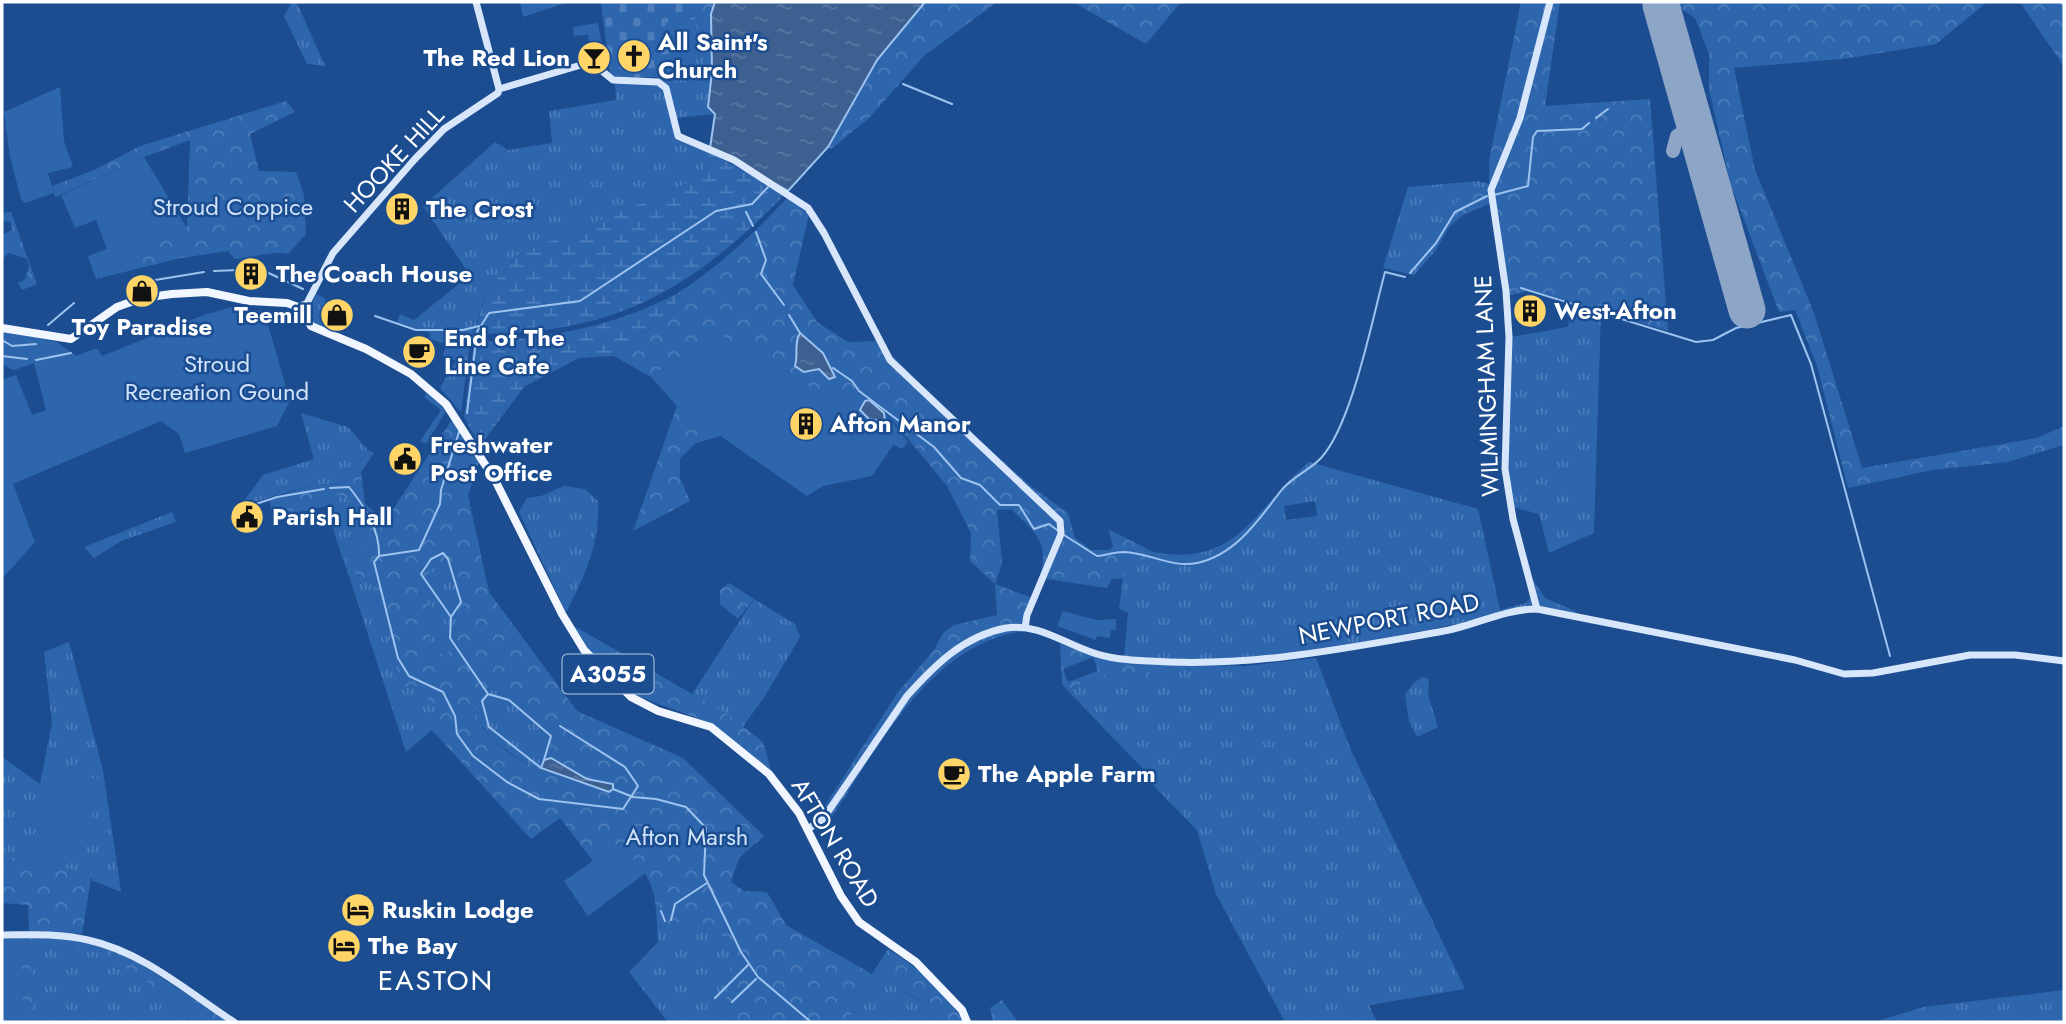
<svg xmlns="http://www.w3.org/2000/svg" width="2066" height="1024" viewBox="0 0 2066 1024" font-family="Jost,sans-serif">
<defs>
<pattern id="grass-tufts" width="24" height="20" patternUnits="userSpaceOnUse" patternTransform="scale(1.75)"><rect width="24" height="20" fill="#2e66ae"/><path d="M3 7l-1-3M5 7V3M7 7l1-3M15 17l-1-3M17 17v-4M19 17l1-3" fill="none" stroke="#4d7dba"/></pattern>
<pattern id="forest-crowns" width="20" height="18" patternUnits="userSpaceOnUse" patternTransform="scale(1.75)"><rect width="20" height="18" fill="#2e66ae"/><path d="M2 6a3 3 0 1 1 6 0M12 15a3 3 0 1 1 6 0" fill="none" stroke="#4d7dba"/></pattern>
<pattern id="wetland-marsh" width="20" height="14" patternUnits="userSpaceOnUse" patternTransform="scale(1.75)"><rect width="20" height="14" fill="#2e66ae"/><path d="M1 5h8M5 5V1M11 12h8M15 12V8" fill="none" stroke="#4d7dba"/></pattern>
<pattern id="cemetery-stones" width="16" height="16" patternUnits="userSpaceOnUse" patternTransform="scale(1.75)"><rect width="16" height="16" fill="#2e66ae"/><path d="M2 7V4a2 2 0 0 1 4 0v3zM10 15v-3a2 2 0 0 1 4 0v3z" fill="#4d7dba"/></pattern>
<pattern id="water-ripples" width="26" height="14" patternUnits="userSpaceOnUse" patternTransform="scale(1.75)"><rect width="26" height="14" fill="#3d6091"/><path d="M2 4q2-2 4 0t4 0M15 11q2-2 4 0t4 0" fill="none" stroke="#5a78a2"/></pattern>
</defs>
<rect width="100%" height="100%" fill="#1b4d90"/>
<path fill="url(#grass-tufts)" fill-rule="evenodd" d="M292,2L297,3L325,66L307,64L284,16Z
M520,2H568L523,17Z
M698,19L706,72H712L710,83L715,114L675,118L668,87L654,79L671,76L665,23Z
M615,83L658,84L664,89L676,137L710,152L700,178L515,256L486,293L470,343L461,412L440,388L456,361L443,356L446,344L429,339L430,333L397,322L400,314L414,320L470,275L423,206L495,142L508,150L552,143L549,111L616,100Z
M1478,181L1489,184V191L1462,195L1447,218L1449,227L1436,250L1414,275L1383,268L1408,187Z
M316,294L326,299L319,317L338,327L335,335L310,324L308,313Z
M1572,302L1601,310L1594,533L1549,553L1539,514L1512,507L1506,469L1511,337L1568,327Z
M301,413L348,427L368,450L349,479L336,485L316,484L240,506L263,475L314,459Z
M2064,426V445L2057,447L2037,438Z
M1309,462L1478,509L1500,610L1526,603L1530,599L1529,583L1532,579L1545,598L1575,611L1577,615L1539,608L1313,652L1217,660L1124,657L1128,613L1119,609L1123,578L1132,560H1150L1153,552C1239,568 1253,509 1309,462ZM1315,501L1317,516L1286,520L1284,506Z
M564,486L585,489L598,501C601,542 584,577 566,613L519,512L527,498L541,496Z
M337,495C361,503 369,521 372,546L343,560L326,506Z
M172,512L176,522L121,541L94,558L84,547Z
M446,562L456,572L464,588L458,596L454,649L443,654L428,645L433,612L420,594L428,575L437,563Z
M347,570L370,580C384,616 390,651 403,688L416,686L437,707L432,730L406,752Z
M754,599L795,624L800,637L765,696L742,728L727,714L692,694Z
M69,642L103,770L121,892L92,880V874L11,857L2,886V757L40,784L52,723L44,652Z
M1316,658L1350,748L1465,989L1369,1005L1377,1022H1285L1216,894L1197,830L1149,781L1154,780L1150,776L1067,690L1104,675L1146,680V664L1245,666Z
M1423,677L1429,679L1428,695L1438,727L1417,737L1409,721L1405,695L1413,683Z
M492,690L514,697L540,720L554,745L537,769C511,755 480,737 475,706Z
M696,920C705,926 723,933 728,941C742,961 719,997 728,1022H668L629,972L658,942L657,926Z
M21,936L89,941L230,1022H190L188,1018V1022H15L23,1000Z
M881,969L897,978L896,988C909,998 922,998 935,1007L930,1022H850L856,987Z
M2064,990V1022H1874L1924,1007Z"/>
<path fill="url(#forest-crowns)" fill-rule="evenodd" d="M693,2H715L711,14L712,72L706,73Z
M925,2H997L924,56L869,118L831,149L828,147L877,60Z
M1073,2H1181L1146,44Z
M1521,2H1560L1545,106L1650,99L1668,331L1531,290L1508,296L1491,203L1463,215L1449,227L1446,225L1447,218L1462,195L1489,190V161Z
M1671,2H1987L1936,44L1843,59L1734,68L1755,170L1814,313L1862,468L2037,438L2057,447L2008,462L1932,470L1848,488L1817,366L1795,310L1779,312L1731,185L1709,90V54L1695,18Z
M2020,2H2064V67Z
M286,101L295,112L250,134L259,171L296,172L304,195L306,234L288,254C270,250 254,258 235,259L228,251L181,258L96,279L187,227L190,140L144,157L55,197L52,186L94,170L140,146Z
M788,197L809,214L793,285L817,322L848,342L882,341L891,354L935,400L1032,487L1068,513L1075,538L1091,550H1110L1113,546L1108,529L1153,552L1150,560H1132L1123,578L1112,579L1107,588L1040,578C1049,539 1037,535 1011,509L997,510L1002,563L995,584L1032,598L1020,632C928,645 873,756 826,826L819,815L898,692L934,650L943,633L954,625L997,615L995,584L970,561L971,533L947,486L871,394L851,395L832,386L818,396L801,379L715,333L651,377L614,356L634,337L675,313L678,293C720,265 754,234 788,197ZM823,353L827,364L825,372L819,369L810,372L795,366L798,356Z
M11,212L37,284L22,290L18,283L25,279L29,267L27,259L9,253L2,259V235L12,230L11,222L2,220V213Z
M677,406L724,435L696,443L680,458V478L690,501L633,531Z
M453,418L480,459L468,495L489,592L577,711L683,758L764,836L739,858L731,882L744,891L767,892L786,925L872,974L888,949C916,966 949,992 963,1022H930L935,1007C922,998 909,997 896,988V978L881,969L856,987L850,1022H728L724,1009L733,953L727,939L696,920L657,926C656,883 648,873 619,843L593,861L560,818L531,839L432,730L436,707L416,686L403,688C390,651 384,617 370,580L347,570L343,560L371,545C368,521 361,503 337,495L326,506L274,519L269,499L316,484L336,485L349,479L368,450L374,453L361,472L365,504L386,520ZM445,562L456,572L464,588L458,596L454,649L443,654L428,645L433,612L420,594L428,575L437,563ZM492,690L514,697L540,720L553,745L537,768C511,758 479,735 475,706ZM551,758L587,779L612,784L609,791L542,768Z
M729,583L754,599L738,619L720,604V590Z
M574,626L727,714L763,742L772,773L713,724L632,694L587,649Z
M1060,643L1080,651L1146,664V680L1104,675L1067,690L1062,684ZM1093,657L1098,671L1068,682L1063,669Z
M11,857L92,873L82,934L29,932L28,905L2,903V886Z
M21,936L89,941L128,956L230,1022H206L178,997L159,994L150,983L108,957L91,951L34,947L27,953C33,975 37,1003 24,1022H15L23,1000Z
M1002,1000L1018,1022H993L990,1008Z"/>
<path fill="url(#wetland-marsh)" d="M710,152L785,194C714,267 648,317 544,330C521,333 497,333 474,334L486,293L515,256L700,178Z
M678,293L675,313L634,337L614,356L579,358L524,387L480,446L464,417L474,343C553,336 606,330 678,293Z"/>
<path fill="url(#cemetery-stones)" d="M601,2H693L698,19L665,23L672,76L616,79L610,75Z"/>
<path fill="#2e66ae" d="M598,23L603,52L590,54L588,35L574,36L573,27Z
M60,87L64,141L73,167L48,173L54,193L25,203L21,199L10,157L4,112Z
M144,157L187,228L96,279L88,256L107,249L96,220L75,228L61,195Z
M239,305L251,310L264,311L290,401L277,426L185,453L179,434L161,421L13,484L35,542L2,579V380L16,375L32,415L46,410L34,363L14,370L2,364V330L57,342L76,356L97,348L102,356L204,315Z
M715,333L801,379L818,396L832,386L851,395L871,394L908,442L902,449L893,445L872,476L823,486L807,496L677,406L651,377Z
M427,392L446,411L426,444L420,441L441,410L424,397Z
M1559,475H1594V494L1559,495Z
M1063,611L1096,620L1116,619V630H1111L1110,638L1097,636L1096,640L1057,626Z
M47,770L99,779L83,864L32,855Z
M619,843L647,872L588,916L564,881Z
M2,936H21L23,1000L15,1022H2Z"/>
<path fill="url(#water-ripples)" stroke="#9dc3f0" stroke-width="2" d="M715,2H925L877,60L828,147L788,191L710,148L715,114L708,107L712,72L711,14Z
M800,333L823,353L835,377L829,379L819,369L804,372L795,366C799,354 793,345 800,333Z
M869,400L884,413L885,422L869,419L860,410L865,401Z
M551,758L587,779L613,784V789L609,792L541,768L544,760Z"/>
<g fill="none" stroke-linecap="round" stroke-linejoin="round">
<path stroke="#9dc3f0" stroke-width="2" d="M2061,2L2064,6
M903,84L952,104
M1596,118L1608,109
M1494,195L1528,186L1533,137L1537,131L1582,129L1589,123
M746,212L753,226
M756,232L766,260L761,274L784,305
M214,271L260,269L303,289
M1410,273L1436,243L1455,212L1487,196
M143,282L204,272
M1521,288L1696,342L1713,340L1736,328L1791,315L1811,364L1890,656
M789,315L800,333
M375,316L416,330H463L479,326
M48,325L74,303
M477,332L489,313L580,301L716,211L752,204L768,187
M2,340L12,346L36,344
M2,356L27,359
M36,360L71,353
M833,368L852,381L859,391L934,447L961,478L980,485L1000,505H1019L1034,529L1049,524L1057,530
M467,413L476,341
M459,432L441,490L440,504L419,550L379,556L374,562L398,658L409,676L443,692L455,716L457,734L473,756L507,782L539,799L623,809L638,786L625,767L560,726
M330,488L349,487C365,507 380,530 379,556
M247,507L277,497L324,489
M1064,535L1097,556C1106,555 1115,552 1124,552C1150,553 1171,568 1197,563C1235,555 1258,521 1280,492C1291,477 1309,471 1321,458C1352,424 1372,320 1385,272L1405,277
M451,617L461,602L448,559L443,553L431,559L421,574L451,617L450,638L488,694L509,700L551,736L544,760
M488,694L482,701L489,727L541,768
M613,789L633,797L656,799L686,807L706,828L704,875L741,952L758,977L811,1022
M661,911L665,921
M671,920L675,904L707,883
M715,998L748,965
M732,1002L756,979"/>
<path stroke="#8da6c8" stroke-width="14" d="M1673,151L1677,136L1695,125"/>
<path stroke="#8da6c8" stroke-width="37" d="M1661,5L1747,310"/>
<path stroke="#d7e6fa" stroke-width="7" d="M476,2L499,89
M499,89L581,65L596,66L613,80L658,82L666,88L678,136L734,160L808,208L824,233L890,360L1060,521L1061,534L1027,615L1025,628
M306,305L333,253L414,160L444,129L498,93L499,89
M1537,609L1513,519L1505,469L1509,337L1506,291L1491,190L1520,118L1550,2
M808,829L823,819L907,696C934,666 963,636 1006,628C1037,623 1062,642 1091,652C1109,659 1130,660 1149,661C1248,668 1342,649 1439,632C1472,627 1503,609 1537,609L1795,660L1844,674L1873,673L1970,655H2015L2064,661
M2,935C30,935 60,933 88,940C143,952 188,992 234,1022"/>
<path stroke="#f1f6ff" stroke-width="8" d="M301 309a4 4 0 1 1 8 0a4 4 0 1 1-8 0Z
M304,313L311,326L366,349L411,374L446,404L495,480L562,614L584,650L631,697L658,711L711,727L769,774L799,813L841,896L859,922L916,962L962,1010L967,1022
M2,328L71,339L117,307L142,298L172,294L207,292L249,301L287,303L301,308"/>
</g>
<defs>
<g id="church-disc" transform="scale(1.75)"><circle r="9.5" fill="#ffd567" stroke="#1b4d90"/><path d="M-1.2-6h2.4v3.5h3.3v2.4h-3.3V6h-2.4V-.1h-3.3v-2.4h3.3Z" fill="#111"/></g>
<g id="bar-disc" transform="scale(1.75)"><circle r="9.5" fill="#ffd567" stroke="#1b4d90"/><path d="M-6-5H6L.8 .8V4.5H3.5V6h-7V4.5H-.8V.8Z" fill="#111"/></g>
<g id="building-disc" transform="scale(1.75)"><circle r="9.5" fill="#ffd567" stroke="#1b4d90"/><path d="M-4-6H4V6H1V3H-1V6H-4ZM-2.5-4.3h1.7v1.8h-1.7ZM.8-4.3h1.7v1.8H.8ZM-2.5-1h1.7V.8h-1.7ZM.8-1h1.7V.8H.8Z" fill="#111"/></g>
<g id="shop-disc" transform="scale(1.75)"><circle r="9.5" fill="#ffd567" stroke="#1b4d90"/><path d="M-5-2.5h2.3a2.7 3.5 0 0 1 5.4 0H5L5.5 6h-11ZM-1.5-2.5h3a1.5 2.3 0 0 0-3 0Z" fill="#111"/></g>
<g id="cafe-disc" transform="scale(1.75)"><circle r="9.5" fill="#ffd567" stroke="#1b4d90"/><path d="M-5.5-4.5H6V0H3Q3 3.5 0 3.5H-2.5Q-5.5 3.5-5.5 0ZM3-3.2v2h1.7v-2ZM-6 4.5H4V6H-6Z" fill="#111"/></g>
<g id="civic-disc" transform="scale(1.75)"><circle r="9.5" fill="#ffd567" stroke="#1b4d90"/><path d="M-.6-6.5H3V-4.5H.6V-3L4-1V1h2V6H-6V1h2V-1L-.6-3ZM-1.2 2.5V6h2.4V2.5Z" fill="#111"/></g>
<g id="hotel-disc" transform="scale(1.75)"><circle r="9.5" fill="#ffd567" stroke="#1b4d90"/><path d="M-6-4.5h1.5V1H6V5H4.5V3h-9V5H-6ZM-4 0a1.8 1.8 0 1 1 3.6 0ZM.5 0V-2.5h3Q6-2.5 6 0Z" fill="#111"/></g>
</defs>
<g fill-rule="evenodd">
<use href="#church-disc" x="634" y="56"/>
<use href="#bar-disc" x="594" y="58"/>
<use href="#building-disc" x="402" y="209"/>
<use href="#building-disc" x="251" y="274"/>
<use href="#shop-disc" x="142" y="291"/>
<use href="#building-disc" x="1530" y="311"/>
<use href="#shop-disc" x="337" y="315"/>
<use href="#cafe-disc" x="419" y="352"/>
<use href="#building-disc" x="806" y="424"/>
<use href="#civic-disc" x="405" y="459"/>
<use href="#civic-disc" x="247" y="517"/>
<use href="#cafe-disc" x="954" y="774"/>
<use href="#hotel-disc" x="358" y="910"/>
<use href="#hotel-disc" x="344" y="946"/>
</g>
<g text-anchor="middle" stroke-width="5" stroke-linejoin="round" paint-order="stroke">
<rect fill="#1b4d90" stroke="#bbcade" stroke-width="2" x="562.5" y="654.5" width="91" height="39" rx="5"/>
<g font-size="23" font-weight="bold" fill="#fff">
<text x="608" y="682">A3055</text>
</g>
<g font-size="24" font-weight="bold" fill="#fff" stroke="#1b4d90" text-anchor="start">
<text x="658" y="50">All Saint's<tspan x="658" dy="28">Church</tspan></text>
<text x="570" y="66" text-anchor="end">The Red Lion</text>
<text x="426" y="217">The Crost</text>
<text x="276" y="282">The Coach House</text>
<text x="1554" y="319">West-Afton</text>
<text x="312" y="323" text-anchor="end">Teemill</text>
<text x="142" y="335" text-anchor="middle">Toy Paradise</text>
<text x="444" y="346">End of The<tspan x="444" dy="28">Line Cafe</tspan></text>
<text x="830" y="432">Afton Manor</text>
<text x="430" y="453">Freshwater<tspan x="430" dy="28">Post Office</tspan></text>
<text x="272" y="525">Parish Hall</text>
<text x="978" y="782">The Apple Farm</text>
<text x="382" y="918">Ruskin Lodge</text>
<text x="368" y="954">The Bay</text>
</g>
<g font-size="24" fill="#fff" stroke="#1b4d90">
<text transform="translate(394 160) rotate(-47)" y="8">HOOKE HILL</text>
<text transform="translate(1487 386) rotate(-92)" y="8">WILMINGHAM LANE</text>
<text transform="translate(1389 619) rotate(-11)" y="8">NEWPORT ROAD</text>
<text transform="translate(835 843) rotate(59)" y="8">AFTON ROAD</text>
</g>
<g font-size="24" fill="#d0e3fa" stroke="#1b4d90">
<text x="233" y="215">Stroud Coppice</text>
<text x="217" y="372">Stroud<tspan x="217" dy="28">Recreation Gound</tspan></text>
<text x="687" y="845">Afton Marsh</text>
</g>
<g font-size="28" letter-spacing="2" fill="#fff" stroke="#1b4d90">
<text x="436" y="990">EASTON</text>
</g>
</g>
<rect width="2066" height="1024" fill="none" stroke="#ffffff" stroke-width="7"/>
</svg>
